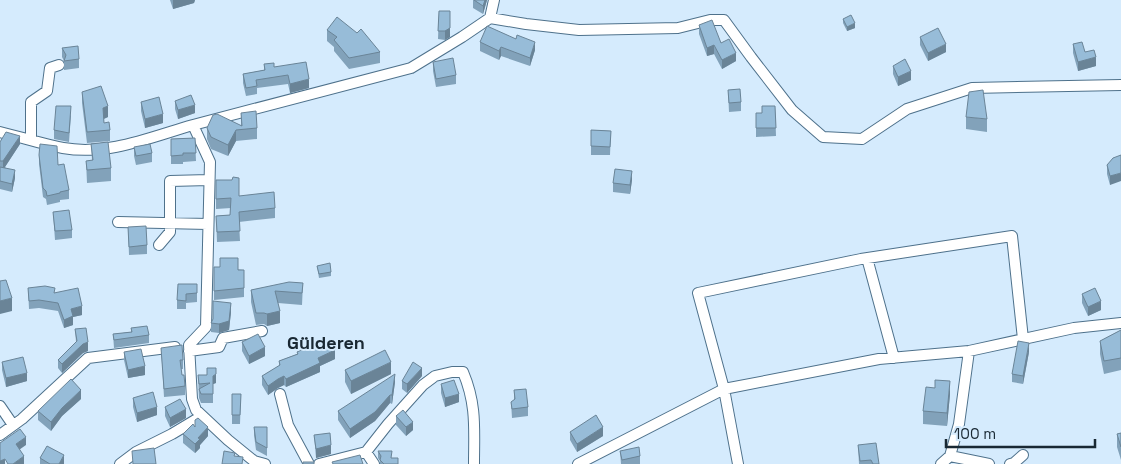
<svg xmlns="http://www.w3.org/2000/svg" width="1121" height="464" viewBox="0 0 1121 464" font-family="'Space Grotesk',sans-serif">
<rect width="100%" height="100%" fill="#d5ebfd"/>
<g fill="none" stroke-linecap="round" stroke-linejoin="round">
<g stroke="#4e718b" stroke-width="12">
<path id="street" d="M490,18L494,0
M193,125L411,68L462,37L490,18L526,24L579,30L678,28L710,20H724L751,57L792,110L823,137L862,139L907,109L972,88L1121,85
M0,132C21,137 42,144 63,148C108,156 151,137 193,125L210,162L206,327L189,345L192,399L196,410L228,440L254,461L265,464
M31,140V102L47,91L50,68L59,65
M118,222L208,224
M159,245L170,232V181L209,180
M867,258L894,358
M189,351L219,347L223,338L262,331
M280,394L288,425L309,464
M0,406L13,425
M0,435L22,419L88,358L175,347
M366,452L374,464
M950,456L989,464
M120,464L136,452L172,434L202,416
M319,464L366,452L388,424L423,385L435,376L452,372H463C477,405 474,430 474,464
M578,464L724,389L879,359L969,351L1074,328L1121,323
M738,464L724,389L698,293L861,259L1012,236L1023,339
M941,464L950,456L959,424L969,351
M1010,464L1014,463L1023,455"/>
</g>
<use href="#street" stroke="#fff" stroke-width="10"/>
</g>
<path fill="#82a2ba" d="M170,0H195L194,3L173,9Z
M473,0H487L483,14L473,8Z
M439,11L450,37L445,40L438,39Z
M843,19L855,28L847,31L843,23Z
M699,25L721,43L736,61L722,69L714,54L707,56L699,34Z
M327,30L380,52V63L349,69L334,51V47L327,41Z
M920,37L946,52L928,61L920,45Z
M480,42L535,50L530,66L501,56L499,60L480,51Z
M1073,44L1085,52L1096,66L1078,71L1073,53Z
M62,48L79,59V68L64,70V61L62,57Z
M433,62L456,75V84L436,87L433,71Z
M264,64L274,67L309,88L290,93L288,84L257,88V94L246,96L243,83V74L264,70Z
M893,66L911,80L898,86L893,74Z
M728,90L741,102V111L729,112Z
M82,92L108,117L104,119V123L110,130V141L87,143L82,103Z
M175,101L195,113L178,119L175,109Z
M141,102L163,123L145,128L141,111Z
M775,106L776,136L756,137V113H762Z
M241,113L257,128V139L236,141L228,156L211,149L207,139V128L241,125Z
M71,115L69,142L54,139V130Z
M966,117L987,119V132L966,129Z
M591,130L611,131L610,155H591Z
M195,138L196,161L183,162V164H171V139Z
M0,142L20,144L5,167L15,178L12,192L0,189Z
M91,144L111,168V181L87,183L86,161L92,160Z
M134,147L152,153V162L136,165L134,156Z
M39,155L58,165L69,190V199L60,200V202L47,205L46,199L43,197L39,164Z
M1121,155L1110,185L1107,174V165Z
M216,180L239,196L275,208V218L239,222L240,241L217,242L216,216L230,215L231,208L216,209Z
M632,180L630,194L613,192V183Z
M53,212L72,230V238L55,240Z
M128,227L147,245V254L129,255Z
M317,266L331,272V276L319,278Z
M214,267L244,270V297L214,300Z
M303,283L302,305L278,303L280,323L267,326L264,324L256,325L251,302V290Z
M197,284V302L186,303V309H177V300Z
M28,288L55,293L82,315L73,317V325L64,328L58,311L39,308L29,309Z
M1082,294L1101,310L1088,316L1082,303Z
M231,312L229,330L219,333L211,332V323Z
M131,328L149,335V343L114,348L113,334L131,332Z
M75,329L88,351L83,353L62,373L58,368V360L76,342Z
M1121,330V370L1104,374L1100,354V341Z
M242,342L265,356L249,364L242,351Z
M161,348L183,360V369H181L182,375L185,386V395L164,397Z
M314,348L335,359L320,366V372L286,387L284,385L278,388L268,395L262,385V376L279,366V361L297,354V352Z
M124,352L145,375L128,378L124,360Z
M1029,352L1023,384L1012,382V374Z
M2,362L27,381L6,387L2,370Z
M345,370L391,374L351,394L345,382Z
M198,375L216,383L213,384V403H201L199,398Z
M422,376L407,393L402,389V381Z
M395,382L392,404L390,403L375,421L350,438L338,420V411Z
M441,384L459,402L445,407L441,393Z
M514,390L528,407V416L512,418L511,402L514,400Z
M232,394H241L240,424H232Z
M950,394L947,426L923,424V411Z
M133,398L157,415L137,422L133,407Z
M81,399L62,416L51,431L38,420V411Z
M165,407L186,418L170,427L165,416Z
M396,416L413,430L406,436L396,425Z
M195,427L208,436L200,445V448L195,453L183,443V434Z
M254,427H267V456L256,450L254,435Z
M570,432L603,436L577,452L570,440Z
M1121,433V460L1117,447V434Z
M314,435L331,454L316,458Z
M858,445L879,464H859Z
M378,451L398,464H380V461L378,458Z
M620,451L640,456V464H621Z
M40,458L64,464H40Z"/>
<path fill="#6a8497" d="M173,0H195L194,3L173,9Z
M485,0H487L483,14V6Z
M450,20V37L445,40V31Z
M855,23V28L847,31V27Z
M535,42V50L530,66V58Z
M946,44V52L928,61V53Z
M714,45V54L707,56V48Z
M501,47V56L499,60V51Z
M736,53V61L722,69V60Z
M1096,57V66L1078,71V62Z
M911,71V80L898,86V77Z
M309,79V88L290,93V84Z
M195,105V113L178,119V110Z
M108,106V117L103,119V108Z
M163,114V123L145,128V119Z
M236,130V141L228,156V145Z
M20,136V144L3,170V161Z
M15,170V178L12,192V184Z
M632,171V180L630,194V185Z
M1121,173V181L1110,185V176Z
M12,298V311L0,314V301Z
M1101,301V310L1088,316V307Z
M231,303V312L229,330L219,333V324Z
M82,306V315L73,317V325L64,328V320L71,309Z
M280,311V323L267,326V314Z
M88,342V351L83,353L62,373V364L83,344Z
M1029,343V352L1023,384V376Z
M265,347V356L249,364V356Z
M335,350V359L320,366V372L286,387V379L318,358Z
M391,362V374L351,394V381Z
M145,366V375L128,378V370Z
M422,368V376L407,393V384Z
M27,373V381L6,387V378Z
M216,374V383L213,384V376Z
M395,374V382L392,404V395Z
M284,376V385L278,388L268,395V386L278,379Z
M950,381V394L947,426V413Z
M81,390V399L62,416L51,431V422L62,408Z
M459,394V402L445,407V398Z
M390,395V403L375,421L350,438V429Z
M157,407V415L137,422V413Z
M186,409V418L170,427V418Z
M413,422V430L406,436V427Z
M208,427V436L200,445V448L195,453V444L198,438Z
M603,427V436L577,452V444Z
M26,437V445L16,452V444Z
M331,445V454L316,458V449Z
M64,455V464H59Z
M24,456V464H13Z
M5,459V464H0V461Z"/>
<path fill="#97bcd8" stroke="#6a8497" d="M474,0H485L483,6Z
M439,11H450V28L445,31H438Z
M851,15L855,23L847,27L843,19Z
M337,17L357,33L361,29L380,52L349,58L334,40L337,37L327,30Z
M712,20L721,43L729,39L736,53L722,60L714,45L707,48L699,25Z
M487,26L516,39L517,35L535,42L530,58L501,47L499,51L480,42Z
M938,28L946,44L928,53L920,37Z
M1082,42L1085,52L1094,50L1096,57L1078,62L1073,44Z
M78,46L79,59L64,61L66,55L62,48Z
M453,58L456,75L436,79L433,62Z
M905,59L911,71L898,77L893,66Z
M306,62L309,79L290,84L288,75L256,80L257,86L246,88L243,74L265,70L264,64L274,63V67Z
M101,86L108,106L103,108L104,123L109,122L110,130L87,132L82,92Z
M740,89L741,102L729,103L728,90Z
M983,90L987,119L966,117L969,92Z
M191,95L195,105L178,110L175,101Z
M159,97L163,114L145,119L141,102Z
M56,106H71L69,133L54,130Z
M762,106H775L776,128H756V113H762Z
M256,111L257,128L236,130L228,145L211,137L207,128L213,115L217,114L242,126L241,113Z
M591,130L611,131L610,147L591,146Z
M6,132L20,136L3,161H0V142Z
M195,138L196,153H183V155L171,156V139Z
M108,142L111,168L87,170L86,161L93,160L91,144Z
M40,144L57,146L58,165L64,164L69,190L60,192V193L47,196L46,191L43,188L39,155Z
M150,144L152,153L136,156L134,147Z
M1121,155V173L1110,176L1107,165L1113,158Z
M0,167L15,170L12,184L0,181Z
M615,169L632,171L630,185L613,183Z
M233,177L239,178V196L274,192L275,208L239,212L240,231L217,232L216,216L230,215L231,198L216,199V180H232Z
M69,210L72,230L55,231L53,212Z
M146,226L147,245L129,247L128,227Z
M220,258H238V270H244V288L214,291V267H220Z
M330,263L331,272L319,274L317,266Z
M6,280L12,298L0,301V281Z
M289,282L303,283L302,293L275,291L280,311L267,314L264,313H256L251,290Z
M178,284H197V293L186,294V301L177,300Z
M45,286L55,288L54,293L78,288L82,306L71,309L73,316L64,320L58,303L39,300L29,301L28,288Z
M1095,288L1101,301L1088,307L1082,294Z
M213,301L231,303L229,321L219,324L211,323L213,319Z
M147,326L149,335L114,340L113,334L132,332L131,328Z
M86,328L88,342L83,344L62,364L58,360L77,341L75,329Z
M1121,330V358L1104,361L1100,341Z
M258,334L265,347L249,356L242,342Z
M331,341L335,350L318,358L320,363L286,379L284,376L278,379L268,386L262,376L280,365L279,361L298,354L297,352L313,345L314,348Z
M1018,341L1029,343L1023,376L1012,374Z
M182,345L183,360H180L182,375H184L185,386L164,389L161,348Z
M141,349L145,366L128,370L124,352Z
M385,350L391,362L351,381L345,370Z
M23,357L27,373L6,378L2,362Z
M413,362L422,368L407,384L402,381Z
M207,368H216V374L213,376V394H201L199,389L210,383L199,384L198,375H207Z
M395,374L392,395H390L375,412L350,429L338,411Z
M71,379L81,390L62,408L51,422L38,411Z
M454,380L459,394L445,398L441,384Z
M935,380L950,381L947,413L923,411L926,387L935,388Z
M526,389L528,407L512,409L511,402L515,399L514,390Z
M153,392L157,407L137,413L133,398Z
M232,394H241L240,415H232Z
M180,399L186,409L170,418L165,407Z
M403,410L413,422L406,427L396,416Z
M596,415L603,427L577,444L570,432Z
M198,418L208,427L198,438L200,439L195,444L183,434L193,424L195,427V420Z
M254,427H267V448L256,442Z
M20,429L26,437L16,444L24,456L13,464H8L5,459L0,461V443Z
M330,433L331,445L316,449L314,435Z
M1121,433V447L1117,434Z
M876,443L879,464H873L871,460L860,461L858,445Z
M47,446L64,455L59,464H50L40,458Z
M639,447L640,456L622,460L620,451Z
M154,448L156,464H133L132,451Z
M224,451L235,453L234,456L243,457L242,464H222Z
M378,451H392L391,458H398V464H384L380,460L381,456Z
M360,455L363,464H333L332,462Z
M303,462H314V464H303Z"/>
<g text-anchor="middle" stroke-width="4" stroke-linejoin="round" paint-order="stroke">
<g font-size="18" font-weight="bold" fill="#192833" stroke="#d5ebfd">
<text x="326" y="349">Gülderen</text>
</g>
</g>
<path d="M946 439v8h149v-8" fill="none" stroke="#192833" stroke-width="2.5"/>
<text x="954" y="439" font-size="15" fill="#192833" stroke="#d5ebfd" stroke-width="4" paint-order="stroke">100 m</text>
</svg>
